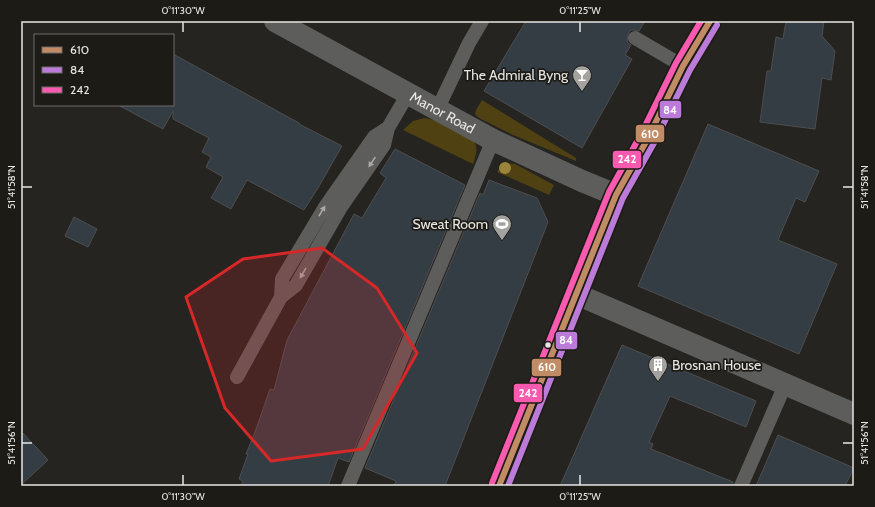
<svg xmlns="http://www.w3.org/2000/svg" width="875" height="507" viewBox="0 0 875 507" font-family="Cabin,sans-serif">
<rect width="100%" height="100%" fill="#252421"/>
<path fill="#4f4111" d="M482,100L576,158V161L513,135L479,118L475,114L476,110Z
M424,118L434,120L473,140C479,148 476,154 473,164L403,130L413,121Z
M507,163L515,164L554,185L549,195L497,172L501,166Z"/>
<path fill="#353d44" stroke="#4d4e4e" d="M526,21H645L639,31L635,30H631L628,34L627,42L631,45L625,55L632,59L582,148L484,91Z
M786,21H824L822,36L835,51L831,80L822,78L815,129L760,122L767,71H771L776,37L783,39Z
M173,54L299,123V124L342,146L318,188L304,210L247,180L231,209L211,198L223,177L206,167L211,157L202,152L209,138L173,119V111L163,129L118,105H173Z
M708,124L819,171L805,202L796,198L778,240L837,264L799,354L638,286Z
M395,149L465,185L349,462L338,458L328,486H241L243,481L239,479L248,454H246L255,432L270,389L274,390L287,340L354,214L362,218L386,178L380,173Z
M489,180L537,198L548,222L445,486H394L396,481L365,468L480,193L483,195Z
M74,217L97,229L88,247L65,236Z
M622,345L756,401L746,427L670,396L649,442L653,444L651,449L733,482V486H560Z
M21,431L48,460L21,485Z
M778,435L854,468L845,486H756Z"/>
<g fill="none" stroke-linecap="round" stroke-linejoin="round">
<path stroke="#5d5d5c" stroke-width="14" d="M635,38L683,66
M437,110L469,43L482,21
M388,128L374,137L325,207L282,279L281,297L296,285L341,207L384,145L388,128L408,94
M237,377L281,297
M348,486L493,140
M741,486L785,385"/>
<g stroke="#5d5d5c" stroke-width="22">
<path id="s1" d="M275,21L493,140L582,181L616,195"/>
<path d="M576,294L854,414"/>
</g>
<path stroke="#5d5d5c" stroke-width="22" d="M499,486L616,195L647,140L683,66L710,21"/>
<g stroke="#1d1b16" stroke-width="9">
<path id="bus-1" d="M499,486L616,195L647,140L683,66L710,21"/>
</g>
<g stroke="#1d1b16" stroke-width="9">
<path id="bus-2" d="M508,486L623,198L654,143L690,70L717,25"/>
</g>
<g stroke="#1d1b16" stroke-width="9">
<path id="bus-3" d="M492,483L609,192L640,136L676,63L701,21"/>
</g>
<use href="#bus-1" stroke="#c18c65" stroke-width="6"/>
<use href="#bus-2" stroke="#bd7bd9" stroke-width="6"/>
<use href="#bus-3" stroke="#f75aaf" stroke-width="6"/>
</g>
<circle fill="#9a833a" cx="505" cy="168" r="6"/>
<defs><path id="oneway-solid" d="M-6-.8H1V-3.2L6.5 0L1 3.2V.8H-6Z"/></defs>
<g fill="#a9a8a6">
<use href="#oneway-solid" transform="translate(372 162) rotate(124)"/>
<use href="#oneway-solid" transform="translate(322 211) rotate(-59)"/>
<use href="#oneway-solid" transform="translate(303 273) rotate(120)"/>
</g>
<path fill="#d62828" fill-opacity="0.2" stroke="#d62828" stroke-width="3" stroke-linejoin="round" d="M322,248L377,288L417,353L363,449L271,461L225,408L186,297L243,259Z"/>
<path fill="none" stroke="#e8e6e3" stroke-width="1.5" d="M183,22V32M580,22V32M22,187H32M843,187H853M22,443H32M843,443H853M183,475V485M580,475V485"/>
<defs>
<g id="bar-pin" transform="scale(1)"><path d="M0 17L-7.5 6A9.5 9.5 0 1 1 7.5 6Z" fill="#a4a29f" stroke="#1d1b16"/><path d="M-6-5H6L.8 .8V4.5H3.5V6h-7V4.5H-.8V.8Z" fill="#fff"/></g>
<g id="stadium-pin" transform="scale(1)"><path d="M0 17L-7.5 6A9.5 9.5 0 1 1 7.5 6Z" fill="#a4a29f" stroke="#1d1b16"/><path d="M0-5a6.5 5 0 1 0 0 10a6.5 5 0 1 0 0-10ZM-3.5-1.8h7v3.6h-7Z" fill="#fff"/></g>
<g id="building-pin" transform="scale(1)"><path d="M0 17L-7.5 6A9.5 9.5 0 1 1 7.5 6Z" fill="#a4a29f" stroke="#1d1b16"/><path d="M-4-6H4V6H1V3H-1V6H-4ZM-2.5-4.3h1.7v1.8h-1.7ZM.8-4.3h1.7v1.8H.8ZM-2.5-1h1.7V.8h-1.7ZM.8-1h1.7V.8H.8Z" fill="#fff"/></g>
</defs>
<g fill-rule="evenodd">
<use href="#bar-pin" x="582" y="75"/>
<use href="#stadium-pin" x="502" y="224"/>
<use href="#building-pin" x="658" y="365"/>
</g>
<circle fill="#e8e6e3" stroke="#1d1b16" stroke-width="1.5" cx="548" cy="345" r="3.5"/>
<g text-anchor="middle" stroke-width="3.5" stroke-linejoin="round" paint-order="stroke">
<g font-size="14" fill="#e8e6e3" stroke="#1d1b16" text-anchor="end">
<text x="568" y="80">The Admiral Byng</text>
<text x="488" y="229">Sweat Room</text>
<text x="672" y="370" text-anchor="start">Brosnan House</text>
</g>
<g font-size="14" fill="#e8e6e3" stroke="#1d1b16">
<text dy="5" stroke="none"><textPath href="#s1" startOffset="191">Manor Road</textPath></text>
</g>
</g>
<g stroke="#1d1b16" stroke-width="1.5">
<rect x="659" y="100" width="23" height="19" rx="4" fill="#bd7bd9"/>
<rect x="635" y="124" width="30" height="19" rx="4" fill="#c18c65"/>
<rect x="612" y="150" width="30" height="19" rx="4" fill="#f75aaf"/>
<rect x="555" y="331" width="23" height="19" rx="4" fill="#bd7bd9"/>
<rect x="531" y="358" width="31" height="19" rx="4" fill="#c18c65"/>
<rect x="513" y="383" width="30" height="20" rx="4" fill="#f75aaf"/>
</g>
<g font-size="11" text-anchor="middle" font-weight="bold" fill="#fff">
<text x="670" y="114">84</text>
<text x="650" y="138">610</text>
<text x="627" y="163">242</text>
<text x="566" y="344">84</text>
<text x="547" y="371">610</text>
<text x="528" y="397">242</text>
</g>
<rect width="875" height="507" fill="none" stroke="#1d1b16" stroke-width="44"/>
<rect x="34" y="34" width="140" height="72" fill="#1d1b16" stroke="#6e6c68"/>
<rect x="42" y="47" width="20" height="6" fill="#c18c65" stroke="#6e6c68"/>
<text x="70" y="54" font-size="12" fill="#e8e6e3">610</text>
<rect x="42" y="67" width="20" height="6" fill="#bd7bd9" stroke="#6e6c68"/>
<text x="70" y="74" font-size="12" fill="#e8e6e3">84</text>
<rect x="42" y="87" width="20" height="6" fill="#f75aaf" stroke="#6e6c68"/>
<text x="70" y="94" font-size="12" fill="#e8e6e3">242</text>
<rect x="22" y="22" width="831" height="463" fill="none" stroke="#e8e6e3" stroke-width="1.5"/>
<g font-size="10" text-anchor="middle" fill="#e8e6e3">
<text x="183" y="14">0°11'30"W</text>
<text x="580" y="14">0°11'25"W</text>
<text transform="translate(11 187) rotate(-90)" y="4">51°41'58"N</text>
<text transform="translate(864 187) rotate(-90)" y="4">51°41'58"N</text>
<text transform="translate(11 443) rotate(-90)" y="4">51°41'56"N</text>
<text transform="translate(864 443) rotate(-90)" y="4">51°41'56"N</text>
<text x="183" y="500">0°11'30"W</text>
<text x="580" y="500">0°11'25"W</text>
</g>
</svg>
